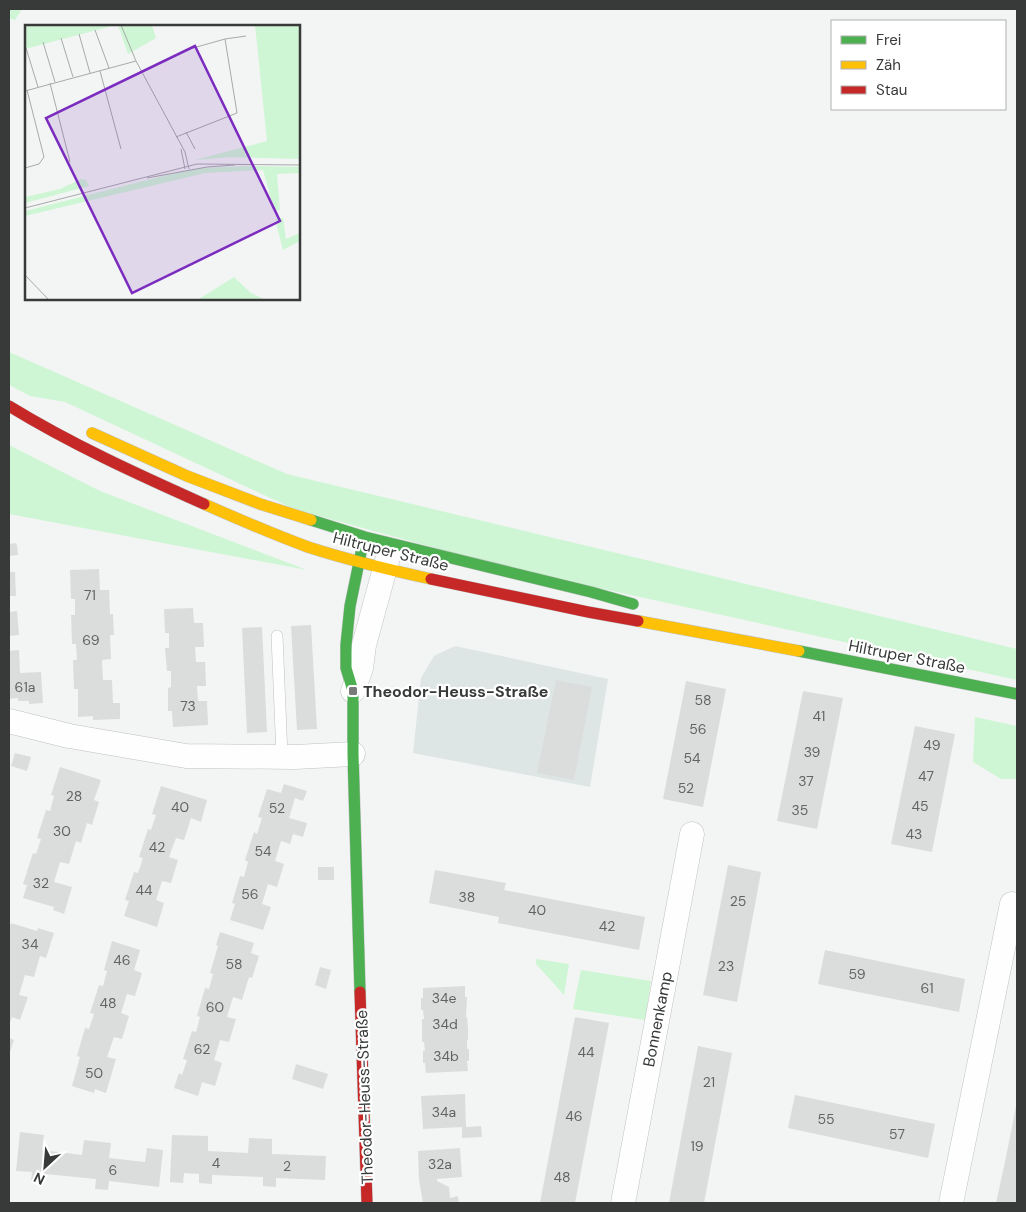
<svg xmlns="http://www.w3.org/2000/svg" width="1026" height="1212" viewBox="0 0 1026 1212" font-family="'DM Sans',sans-serif">
<rect width="100%" height="100%" fill="#f2f5f4"/>
<path fill="#dee6e5" d="M455,646L608,679L590,787L413,753L421,678L434,656Z"/>
<path fill="#cff6d4" d="M9,9H22L15,20L9,18Z
M9,352L287,474L1017,649V680L508,568L294,509L65,402L30,396L9,385Z
M9,445L100,491L307,570L9,514Z
M975,717L1017,726V779H1001L973,762Z
M536,959L569,964L564,995L536,964Z
M581,970L651,981L645,1020L573,1009Z"/>
<path fill="#dbdddd" d="M15,543L17,545L18,555L9,556V544Z
M99,569L100,590H109L110,614H113L114,635H110L111,659L102,660L103,680H112L113,703H120V719L93,720V716L78,717V689H74L73,660H77L76,644H72L71,615H75V599H71L70,570Z
M9,572H15L16,596H9Z
M193,608L194,623H203L204,647H195L196,662H205L206,686H197L198,701H207L208,725L173,727L172,711H168V688L171,687V671H167L165,648H169V633H165L164,609Z
M17,611L19,635L9,636V612Z
M311,625L317,729L297,730L291,626Z
M262,627L267,732L247,733L242,628Z
M19,650L20,673L41,672L43,703L29,704V701H18V698L9,699V651Z
M556,680L592,687L574,780L537,773Z
M686,681L726,689L703,807L663,799Z
M803,691L843,698L817,829L777,821Z
M915,726L955,734L932,852L891,844Z
M15,753L31,757L27,771L11,766Z
M60,767L101,780L94,800L99,802L92,825L87,823L81,843L76,841L69,864L60,862L54,882L72,887L64,914L53,910L54,907L23,898L27,885L23,884L33,853L36,854L41,839L37,838L46,810L50,811L54,796L51,795Z
M284,784L307,791L303,801L295,798L289,818L307,823L303,837L293,834L290,844L281,841L275,861L284,864L277,887L268,884L262,904L271,907L263,930L230,920L235,904L232,903L240,876L244,877L248,862L245,860L254,832L257,834L262,818L258,817L267,789L281,793Z
M161,786L207,800L201,822L191,818L184,840L176,838L169,857L178,860L171,883L162,881L156,900L164,903L157,927L124,916L129,901L125,900L134,872L138,873L143,858L139,857L148,829L151,830L156,815L152,814Z
M728,865L761,872L737,1002L703,995Z
M318,867H334V880H318Z
M435,870L506,883L504,890L645,917L639,950L498,923L499,917L429,903Z
M11,923L37,931L38,928L54,933L46,958L40,956L34,977L25,975L19,995L28,997L20,1020L12,1017L9,1025V929Z
M220,932L254,943L251,953L259,956L252,978L249,977L242,1000L233,997L227,1017L236,1019L229,1042L220,1040L214,1060L222,1063L215,1086L202,1082L198,1096L174,1088L179,1073L182,1075L187,1060L183,1059L192,1031L196,1032L200,1017L197,1016L205,988L209,989L213,974L210,973L218,946L216,945Z
M112,941L140,950L134,970L142,973L135,996L127,994L121,1013L129,1016L122,1039L114,1037L107,1057L116,1059L106,1093L95,1089L94,1093L72,1086L80,1057L77,1056L85,1028L89,1029L94,1014L90,1013L99,985L103,986L107,971L104,970Z
M825,950L965,979L959,1012L818,984Z
M320,967L331,970L326,989L315,985Z
M465,986V997H467L466,1017H467L468,1029V1040H467V1049H469V1061H467L468,1071L426,1073L425,1063H423V1051H425L424,1042H422V1019H424L423,1010H421V998H423V988Z
M575,1017L609,1023L575,1203H540Z
M9,1038L14,1040L9,1055Z
M698,1046L732,1053L704,1203H669Z
M296,1064L328,1074L323,1089L292,1079Z
M465,1094L466,1127L481,1126L482,1137L462,1138V1127L423,1129L421,1096Z
M795,1095L935,1124L928,1158L788,1128Z
M1016,1106L1017,1203H996L1006,1157Z
M20,1132L44,1135L42,1150L82,1155L84,1140L111,1143L109,1158L145,1162L147,1148L163,1150L159,1187L109,1181L108,1190L95,1189L96,1179L45,1174L44,1183L31,1182L32,1172L16,1171Z
M172,1135L208,1136V1151L248,1153L249,1138L272,1139V1154L326,1156L325,1180L276,1178V1187L263,1186V1177L212,1175V1184L199,1183V1174L184,1173L183,1183L170,1182Z
M460,1148L462,1177L437,1179V1181L449,1187L450,1198L458,1196L459,1203H423L419,1180L418,1151Z"/>
<g fill="none" stroke-linecap="round" stroke-linejoin="round">
<g stroke="#bfc2c1" stroke-width="12">
<path id="lane" d="M277,636L282,756"/>
</g>
<g stroke="#bfc2c1" stroke-width="25">
<path id="street" d="M353,691L361,668L364,645L390,550
M9,721L69,736L186,756L295,757L353,754
M623,1203L692,834
M951,1203L1012,904"/>
</g>
<g stroke="#bfc2c1" stroke-width="12">
<path id="fast" d="M311,520L365,537L591,592L633,604
M799,651L1017,694
M360,992L353,754V691L346,668V645L350,606L363,543"/>
</g>
<g stroke="#bfc2c1" stroke-width="12">
<path id="slow" d="M92,433L187,476L260,504L311,520
M204,504C238,519 272,534 308,547C348,560 390,570 431,579
M638,621L799,651"/>
</g>
<g stroke="#bfc2c1" stroke-width="12">
<path id="jam" d="M9,406C71,444 137,474 204,504
M431,579L588,612L638,621
M360,992L367,1203"/>
</g>
<use href="#lane" stroke="#fdfefd" stroke-width="11"/>
<use href="#street" stroke="#fdfefd" stroke-width="24"/>
<use href="#fast" stroke="#4caf50" stroke-width="11"/>
<use href="#slow" stroke="#ffc107" stroke-width="11"/>
<use href="#jam" stroke="#c62828" stroke-width="11"/>
</g>
<rect fill="#797b7b" stroke="#fff" stroke-width="2" x="348" y="686" width="10" height="10" rx="2.5"/>
<g text-anchor="middle" stroke-width="4.5" stroke-linejoin="round" paint-order="stroke">
<g font-size="14" fill="#626464">
<text x="90" y="600">71</text>
<text x="91" y="645">69</text>
<text x="25" y="692">61a</text>
<text x="703" y="705">58</text>
<text x="188" y="711">73</text>
<text x="819" y="721">41</text>
<text x="698" y="734">56</text>
<text x="932" y="750">49</text>
<text x="812" y="757">39</text>
<text x="692" y="763">54</text>
<text x="926" y="781">47</text>
<text x="806" y="786">37</text>
<text x="686" y="793">52</text>
<text x="74" y="801">28</text>
<text x="920" y="811">45</text>
<text x="180" y="812">40</text>
<text x="277" y="813">52</text>
<text x="800" y="815">35</text>
<text x="62" y="836">30</text>
<text x="914" y="839">43</text>
<text x="157" y="852">42</text>
<text x="263" y="856">54</text>
<text x="41" y="888">32</text>
<text x="144" y="895">44</text>
<text x="250" y="899">56</text>
<text x="467" y="902">38</text>
<text x="738" y="906">25</text>
<text x="537" y="915">40</text>
<text x="607" y="931">42</text>
<text x="30" y="949">34</text>
<text x="122" y="965">46</text>
<text x="234" y="969">58</text>
<text x="726" y="971">23</text>
<text x="857" y="979">59</text>
<text x="927" y="993">61</text>
<text x="444" y="1003">34e</text>
<text x="108" y="1008">48</text>
<text x="215" y="1012">60</text>
<text x="445" y="1029">34d</text>
<text x="202" y="1054">62</text>
<text x="586" y="1057">44</text>
<text x="446" y="1061">34b</text>
<text x="94" y="1078">50</text>
<text x="709" y="1087">21</text>
<text x="444" y="1117">34a</text>
<text x="574" y="1121">46</text>
<text x="826" y="1124">55</text>
<text x="897" y="1139">57</text>
<text x="697" y="1151">19</text>
<text x="216" y="1168">4</text>
<text x="440" y="1169">32a</text>
<text x="287" y="1171">2</text>
<text x="113" y="1175">6</text>
<text x="562" y="1182">48</text>
</g>
<g font-size="16" fill="#383a3a" stroke="#fff">
<text transform="translate(391 551) rotate(14)" y="6">Hiltruper Straße</text>
<text transform="translate(907 656) rotate(11)" y="6">Hiltruper Straße</text>
<text transform="translate(657 1019) rotate(-79)" y="6">Bonnenkamp</text>
<text transform="translate(364 1097) rotate(-92)" y="6">Theodor-Heuss-Straße</text>
</g>
<g font-size="16" font-weight="bold" fill="#383a3a" stroke="#fff" text-anchor="start">
<text x="363" y="697">Theodor-Heuss-Straße</text>
</g>
</g>
<g transform="translate(25 25)">
<rect width="275" height="275" fill="#f2f5f4"/>
<path d="M0,0H91L0,24ZM93,0H127L131,13L103,29ZM230,0H275V134L206,132L170,135L242,116ZM223,141L275,142V148L252,149L255,185H249L238,145L180,148L0,191V186L142,150L177,143ZM56,154L61,155L64,161L0,178V172L35,164ZM258,193L261,214L275,208V216L258,225L251,198V194ZM209,252L226,268L241,275L174,274Z" fill="#cff6d4"/>
<path fill="none" stroke="#a8aaaa" stroke-width="1" d="M96,0L111,36L160,127L164,144M70,5L84,43M54,9L65,48M36,13L48,52M200,14L221,11M18,17L30,57M1,23L13,62M75,46L96,124M116,47L161,25L200,14L212,88L151,112M25,58L45,137M0,66L111,36M161,107L170,124M156,124L160,144M0,143L14,139L19,132L2,65M122,153L182,142L210,140M0,183L172,139L275,140M0,250L24,275"/>
<path fill="#7b2cbf" fill-opacity="0.15" stroke="#7b2cbf" stroke-width="2.5" d="M170,21L255,196L107,268L21,93Z"/>
<rect width="275" height="275" fill="none" stroke="#383a3a" stroke-width="2.5"/>
</g>
<rect width="1026" height="1212" fill="none" stroke="#383a3a" stroke-width="20"/>
<rect x="831" y="20" width="175" height="90" fill="#ffffff" stroke="#afb0b0"/>
<rect x="841" y="36" width="25" height="8" fill="#4caf50" stroke="#afb0b0"/>
<text x="876" y="45" font-size="15" fill="#383a3a">Frei</text>
<rect x="841" y="61" width="25" height="8" fill="#ffc107" stroke="#afb0b0"/>
<text x="876" y="70" font-size="15" fill="#383a3a">Zäh</text>
<rect x="841" y="86" width="25" height="8" fill="#c62828" stroke="#afb0b0"/>
<text x="876" y="95" font-size="15" fill="#383a3a">Stau</text>
<g transform="translate(45 1167) rotate(206)" stroke="#ffffff" stroke-width="4" paint-order="stroke">
<path d="M0-4L9 19L0 12L-9 19Z" fill="#383a3a"/>
<text y="-8" font-size="14" font-weight="bold" text-anchor="middle" fill="#383a3a">N</text>
</g>
</svg>
